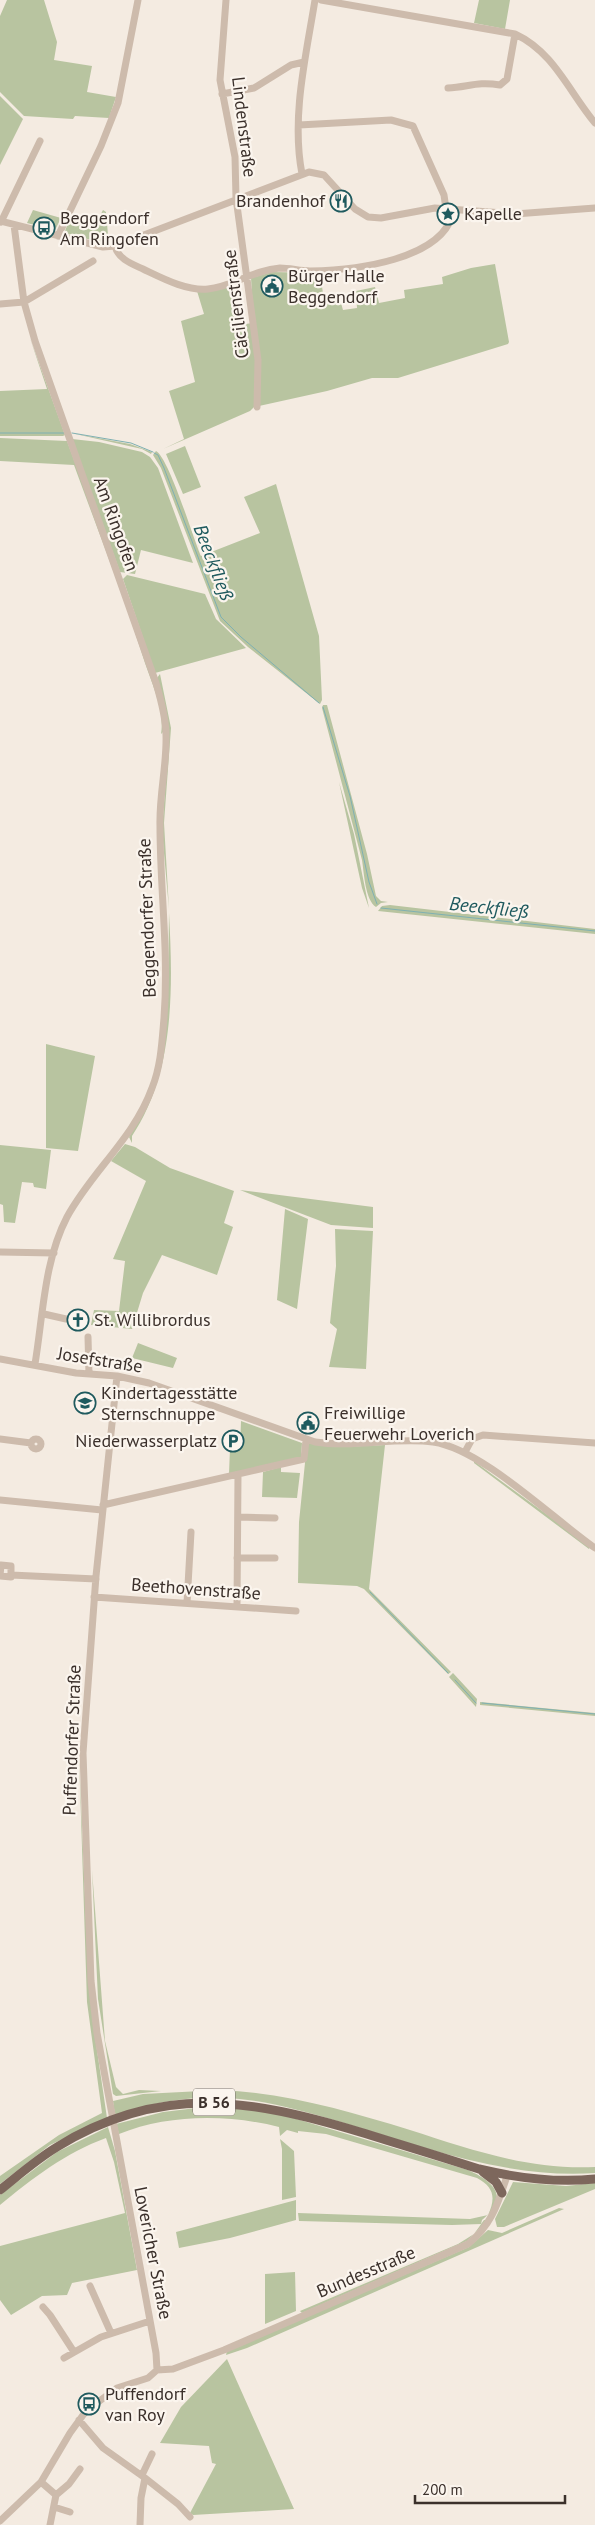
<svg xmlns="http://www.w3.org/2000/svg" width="595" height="2525" viewBox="0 0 595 2525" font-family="'PT Sans',sans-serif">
<rect width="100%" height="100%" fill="#f4ebe1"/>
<path fill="#b8c4a0" d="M7,0H44L57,42L54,60L92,66L87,92L116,97L109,118L75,116L73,119L24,116L0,92V16Z
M479,0H510L505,29L474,23Z
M0,96L23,119L0,165Z
M33,210L61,218L55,230L27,223Z
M103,210L106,212L108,235L113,243H103L64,233L70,219L93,229Z
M495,264L509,342L508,344L398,378H372L327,391L259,406L251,278L272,272L320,273L324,300L339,296L343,310L357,308L356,291L375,287L379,303L405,298L404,290L443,284L442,277L471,268Z
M232,285L240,325L252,323L256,349L255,406L250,411L163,449L184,439L169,391L195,382L181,321L204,314L197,291Z
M30,338L65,435L63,436H0V391L47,389Z
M71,433L130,444L152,452L151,454L142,449Z
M0,438L67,441C92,508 117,576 140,644C150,671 165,703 163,732L161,734C165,711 152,684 145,663C124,596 98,531 74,465L0,461Z
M72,439L99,442L142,452L150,457L158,468L193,563L141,550L135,574L120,572Z
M185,446L201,487L183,494L166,454Z
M156,451C169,458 193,538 201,556L260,533L244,497L276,484L319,636L322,700L320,704L248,647L220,621L161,468L153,455Z
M127,575L205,594L216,619L246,648L155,673L123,579Z
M160,674L171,728L164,823L169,909L162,831L168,747L157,678Z
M323,705H327L367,854L376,896L381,901L388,902L381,903L376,907C365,900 364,872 362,860L322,708Z
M339,782L354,834L369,908L362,888Z
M390,905L595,929V934L378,911L382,906Z
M169,913C173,987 175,1072 132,1136V1143L129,1137L151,1098L168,991Z
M46,1044L95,1056L78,1151L46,1148Z
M125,1144L135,1147L170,1168L234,1191L224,1223L233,1227L217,1275L162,1255L143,1293L132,1329L91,1325L94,1310L119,1311L125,1261L113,1259L146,1181L111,1161Z
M0,1145L51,1150L46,1189L34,1187L33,1183L22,1182L15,1223L4,1222L3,1205L0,1204Z
M240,1190L373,1207V1228L331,1225Z
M285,1209L308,1219L297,1309L277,1300Z
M335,1229L373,1231L366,1369L329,1367L337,1329L330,1323L336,1266Z
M138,1343L177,1358L173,1368L132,1358Z
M241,1421L302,1443L301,1458L229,1474L230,1448H240Z
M307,1443L341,1447L385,1445L369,1589L451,1672L448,1674L364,1589L357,1586L298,1583L299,1522Z
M474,1461L590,1546L589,1549L474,1463Z
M281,1467V1472L300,1473L297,1498L262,1497L263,1472Z
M453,1673L477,1699L476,1707L449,1677Z
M480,1702L595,1713V1716L480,1705Z
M79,1755L88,1968L93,2023L107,2118L50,2145L0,2184V2176L59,2135L102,2113L87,2002Z
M92,1870L105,2041L116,2087L123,2094L139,2090L161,2091L116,2096L113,2094L98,1999Z
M221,2090C286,2093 348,2111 410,2130C472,2150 529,2170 595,2167V2173C507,2179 424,2147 341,2122C302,2111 263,2099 223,2098C186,2096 149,2103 115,2116L113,2101L143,2094Z
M205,2107L251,2110L283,2115L468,2170C495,2182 510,2198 482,2220L481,2224L452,2225L299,2221L298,2213L470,2219L488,2215C496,2198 494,2187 477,2178L326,2134L298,2131V2133L287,2130L280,2136L279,2127C228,2114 168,2114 119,2134L116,2124L163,2112Z
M108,2127L115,2151L137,2270L72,2283L67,2295L42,2296L11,2315L0,2300V2246L125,2213L114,2162L106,2138C65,2153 33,2178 0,2205V2195L57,2152Z
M280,2139L294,2151L296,2197L282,2200V2149Z
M513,2182L566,2186L595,2183V2189L504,2227H497L495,2219Z
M296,2200V2220L230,2238L179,2248L176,2232Z
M559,2208L564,2209L247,2348L226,2355L227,2351L469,2247L488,2230L502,2233Z
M484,2220H488L467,2241L302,2313L300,2311L458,2244L474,2234Z
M295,2272L296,2311L265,2324V2274Z
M227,2359L294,2509L193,2515L190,2513L216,2464L212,2463L209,2446L160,2443L181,2407Z"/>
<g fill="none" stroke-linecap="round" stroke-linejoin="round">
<path stroke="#7fb0b2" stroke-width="1" d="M0,433H64
M72,433L131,443L153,452
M154,453L158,455L164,468L221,617L241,637L319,703
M323,707L350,796L369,882L377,904
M381,908L595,931
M370,1592L448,1673
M455,1680L476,1703
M482,1703L595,1714"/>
<path stroke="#cdbbac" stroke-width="7" d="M226,0L220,80L235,157L236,198L258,360L257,407
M321,0L515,34C554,52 569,92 595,123
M448,88C468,87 478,81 500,85L507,79L515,34
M222,94L254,88L291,65L304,62
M299,125L391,120L413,126L444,195L446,209
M302,174C291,117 306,56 315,0
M0,221L103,247L115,246L309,172L324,175L355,209L368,217L381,218L435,208L515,214L595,208
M1,222L40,141
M14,225L24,302L35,341L156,683C161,700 166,718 166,735C167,765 159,795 160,826C160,891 169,951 164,1018C162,1041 161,1066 152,1088C134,1138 92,1171 67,1217C44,1261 43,1316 35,1364
M58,236L101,146L118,103L138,0
M115,246C118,259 132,264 143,269C162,278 186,291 208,289C232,287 253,270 280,268C290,268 300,271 310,271C353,270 444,261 454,210
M0,304L24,302L93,261
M0,1252L54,1253
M44,1314L66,1319
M88,1337L89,1374
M0,1359L76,1373L117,1376L149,1383L315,1442C354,1448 394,1437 433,1442C482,1449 552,1518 595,1548
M117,1376L96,1576L83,1753L91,1981L97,2033L156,2353L157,2370
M31 1444a5 5 0 1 1 10 0a5 5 0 1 1-10 0Z
M0,1439L31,1443
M465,1452L472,1439L483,1435L595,1443
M0,1500L102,1510
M103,1505L304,1459L306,1440
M238,1517L275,1518
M237,1558H275
M1,1565L11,1566V1577L0,1576Z
M11,1575L96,1579
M94,1597L296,1611
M187,1603L191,1532
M237,1606L238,1475
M90,2286L111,2333
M43,2307L50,2315L74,2352
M64,2358L101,2337L150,2321
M157,2370L173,2369L224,2350L468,2244C492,2225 498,2203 507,2176
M79,2420L103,2448L145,2478L141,2498L140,2525
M142,2475L152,2454
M145,2478L178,2504L190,2517
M41,2482L56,2495L50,2525
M56,2495L69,2484L80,2469
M54,2507L70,2512
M0,2521L41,2482L70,2433L86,2411L117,2388L148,2378L157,2370"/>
<path stroke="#7d675c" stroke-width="9" d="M483,2172L496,2182L502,2193
M0,2190C19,2175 37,2159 57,2147C161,2083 250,2099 360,2132C399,2144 439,2156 479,2169C517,2178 556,2183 595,2179"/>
</g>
<defs>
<g id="restaurant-ring" transform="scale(1.125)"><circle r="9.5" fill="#fbf5ee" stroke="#1f5a5e" stroke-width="1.5"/><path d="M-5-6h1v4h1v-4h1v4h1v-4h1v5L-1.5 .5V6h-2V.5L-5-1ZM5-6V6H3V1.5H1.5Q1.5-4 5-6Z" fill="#1f5a5e"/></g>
<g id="sight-ring" transform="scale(1.125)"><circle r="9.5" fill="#fbf5ee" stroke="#1f5a5e" stroke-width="1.5"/><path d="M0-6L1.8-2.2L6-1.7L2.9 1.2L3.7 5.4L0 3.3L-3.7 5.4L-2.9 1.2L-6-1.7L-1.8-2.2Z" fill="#1f5a5e"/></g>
<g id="bus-ring" transform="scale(1.125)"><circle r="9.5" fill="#fbf5ee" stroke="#1f5a5e" stroke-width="1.5"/><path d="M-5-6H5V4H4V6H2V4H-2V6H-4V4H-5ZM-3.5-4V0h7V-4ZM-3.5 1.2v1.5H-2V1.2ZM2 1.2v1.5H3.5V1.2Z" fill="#1f5a5e"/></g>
<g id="civic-ring" transform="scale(1.125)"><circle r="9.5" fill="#fbf5ee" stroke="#1f5a5e" stroke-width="1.5"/><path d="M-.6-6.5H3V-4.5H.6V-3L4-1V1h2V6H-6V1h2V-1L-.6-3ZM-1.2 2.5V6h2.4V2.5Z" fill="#1f5a5e"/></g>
<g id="church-ring" transform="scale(1.125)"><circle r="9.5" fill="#fbf5ee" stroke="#1f5a5e" stroke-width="1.5"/><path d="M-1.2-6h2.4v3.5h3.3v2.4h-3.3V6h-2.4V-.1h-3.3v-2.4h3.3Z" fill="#1f5a5e"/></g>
<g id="school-ring" transform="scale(1.125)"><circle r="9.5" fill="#fbf5ee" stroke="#1f5a5e" stroke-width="1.5"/><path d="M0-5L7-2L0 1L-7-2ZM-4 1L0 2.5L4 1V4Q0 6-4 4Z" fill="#1f5a5e"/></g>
<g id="parking-ring" transform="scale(1.125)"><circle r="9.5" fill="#fbf5ee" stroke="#1f5a5e" stroke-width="1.5"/><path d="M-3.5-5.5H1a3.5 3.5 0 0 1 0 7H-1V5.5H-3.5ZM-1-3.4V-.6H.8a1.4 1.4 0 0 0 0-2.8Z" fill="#1f5a5e"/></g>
</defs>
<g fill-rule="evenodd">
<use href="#restaurant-ring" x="341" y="201"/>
<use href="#sight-ring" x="448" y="214"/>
<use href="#bus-ring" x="44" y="228"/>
<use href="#civic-ring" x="272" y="286"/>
<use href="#church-ring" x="78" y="1320"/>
<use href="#school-ring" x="85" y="1403"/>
<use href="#civic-ring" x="308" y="1423"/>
<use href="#parking-ring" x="233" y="1441"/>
<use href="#bus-ring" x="89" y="2404"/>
</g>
<g text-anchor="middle" stroke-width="4.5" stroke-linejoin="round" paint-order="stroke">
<rect fill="#fbf5ee" stroke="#756b66" stroke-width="1" x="193" y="2088.5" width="42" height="27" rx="4"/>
<g font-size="16" font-weight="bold" fill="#3b302b">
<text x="214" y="2108">B 56</text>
</g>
<g font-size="18" fill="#3b302b" stroke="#fbf5ee">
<text transform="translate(244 127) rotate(83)" y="6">Lindenstraße</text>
<text transform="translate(236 304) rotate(-97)" y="6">Cäcilienstraße</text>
<text transform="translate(116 524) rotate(70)" y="6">Am Ringofen</text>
<text transform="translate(147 918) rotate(-92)" y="6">Beggendorfer Straße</text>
<text transform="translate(100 1360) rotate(9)" y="6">Josefstraße</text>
<text transform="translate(196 1589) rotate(4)" y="6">Beethovenstraße</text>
<text transform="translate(72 1740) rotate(-88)" y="6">Puffendorfer Straße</text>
<text transform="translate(153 2253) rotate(79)" y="6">Lovericher Straße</text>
<text transform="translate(366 2272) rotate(-23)" y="6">Bundesstraße</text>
</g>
<g font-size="18" fill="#3b302b" stroke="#fbf5ee" text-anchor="start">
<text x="325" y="207" text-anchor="end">Brandenhof</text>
<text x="464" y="220">Kapelle</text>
<text x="60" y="224">Beggendorf<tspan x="60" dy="21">Am Ringofen</tspan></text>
<text x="288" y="282">Bürger Halle<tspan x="288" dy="21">Beggendorf</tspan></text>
<text x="94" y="1326">St. Willibrordus</text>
<text x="101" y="1399">Kindertagesstätte<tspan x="101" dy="21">Sternschnuppe</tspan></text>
<text x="324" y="1419">Freiwillige<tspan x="324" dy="21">Feuerwehr Loverich</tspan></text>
<text x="217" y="1447" text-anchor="end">Niederwasserplatz</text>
<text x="105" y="2400">Puffendorf<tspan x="105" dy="21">van Roy</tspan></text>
</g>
<g font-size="19" font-style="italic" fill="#1f5a5e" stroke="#fbf5ee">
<text transform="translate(214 562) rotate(69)" y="7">Beeckfließ</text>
<text transform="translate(489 907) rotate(6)" y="7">Beeckfließ</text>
</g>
</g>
<path d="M415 2495v8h150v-8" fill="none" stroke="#3b302b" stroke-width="2.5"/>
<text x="422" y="2495" font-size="15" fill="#3b302b" stroke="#fbf5ee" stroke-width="4" paint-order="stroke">200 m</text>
</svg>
